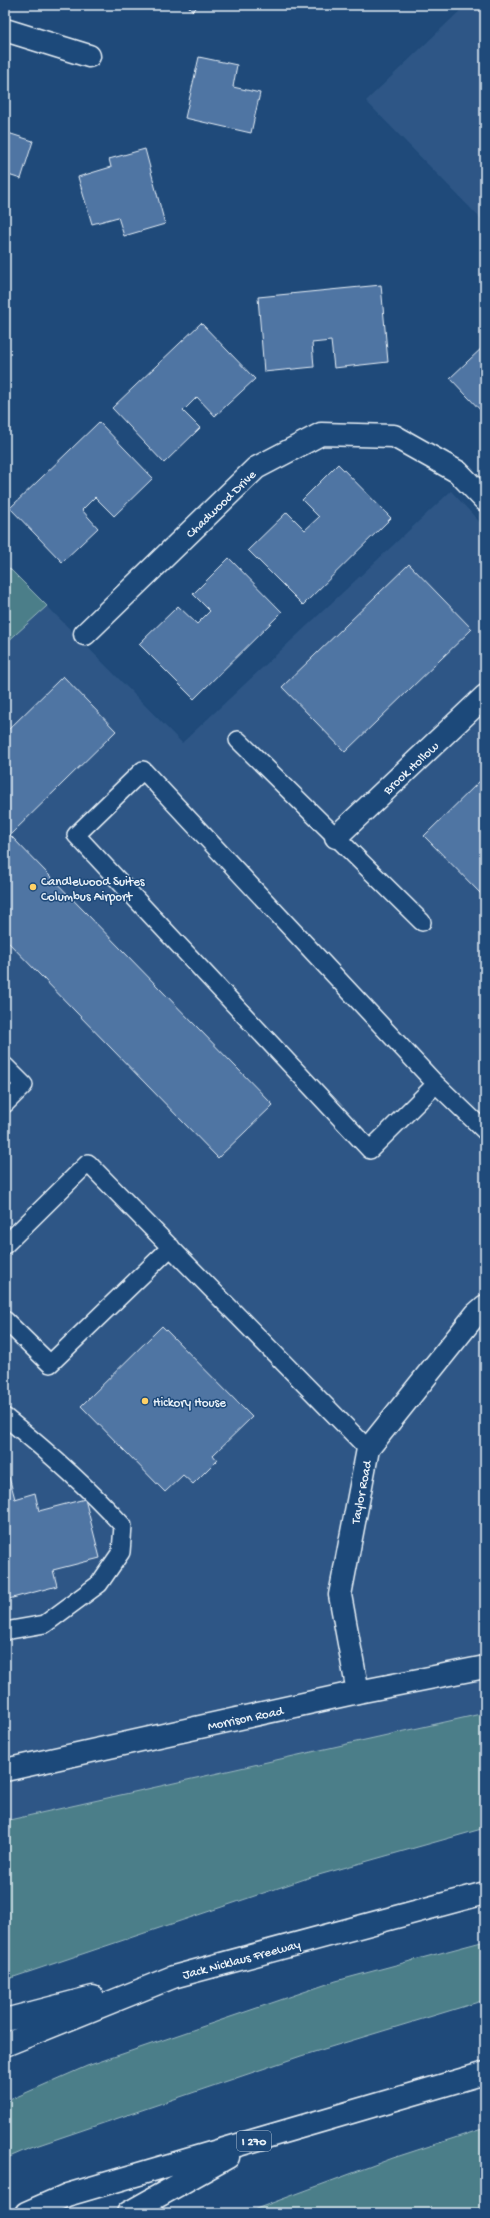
<svg xmlns="http://www.w3.org/2000/svg" width="490" height="2218" viewBox="0 0 490 2218" font-family="'Gochi Hand',sans-serif">
<rect width="100%" height="100%" fill="#1f4a7a"/>
<filter id="ink" filterUnits="userSpaceOnUse"><feTurbulence type="fractalNoise" baseFrequency=".025" numOctaves="2"/><feDisplacementMap in="SourceGraphic" scale="8" xChannelSelector="R" yChannelSelector="G"/><feConvolveMatrix kernelMatrix="1 2 1 2 8 2 1 2 1" color-interpolation-filters="sRGB"/></filter>
<g filter="url(#ink)">
<path fill="#2e5786" d="M466,5H485V223L366,101Z
M451,491L485,528V1713L5,1821V644L47,606L182,743Z"/>
<path fill="#4c7e89" stroke="#9ab8c0" d="M5,564L47,606L5,644Z
M485,1713V1828L308,1878L5,1980V1821Z
M485,1941V2000L301,2056L30,2148L5,2159V2102L87,2066L336,1981Z
M485,2128V2213H245L393,2158Z"/>
<path fill="#5074a3" stroke="#e8f1f8" d="M187,5H199L193,11Z
M199,57L237,65L233,87L260,93L251,133L185,118Z
M5,132L33,141L21,179L5,174Z
M145,149L165,224L124,236L118,217L92,224L78,177L111,167L109,159Z
M381,285L388,362L334,368L331,341L312,343L314,367L264,372L258,297Z
M201,323L255,379L215,416L197,397L183,411L200,428L164,463L112,408Z
M485,345V414H484L450,378Z
M99,422L153,478L114,516L95,497L82,510L98,528L62,562L10,508Z
M338,464L391,518L303,605L248,550L287,512L305,530L319,517L302,500Z
M229,558L282,612L194,699L139,644L178,606L197,624L210,611L193,594Z
M409,564L472,629L345,752L282,687Z
M63,676L116,731L10,835L273,1105L218,1158L5,939V733Z
M485,776V898L424,836Z
M162,1326L252,1417L213,1455L217,1460L193,1484L183,1475L165,1492L81,1406Z
M9,1477L15,1499L35,1493L39,1511L85,1499L100,1558L53,1570L57,1586L5,1600V1478Z"/>
<g fill="none" stroke-linecap="round" stroke-linejoin="round">
<g stroke="#e8f1f8" stroke-width="20">
<path id="service" d="M238,740L422,922
M5,1066L24,1085L5,1104
M436,1084L370,1150L76,835L143,770L436,1084L485,1131
M5,1245L88,1163L368,1449
M5,1320L50,1364L171,1247
M5,1417C47,1451 87,1486 123,1526L121,1552L99,1584L45,1624L5,1631"/>
</g>
<g stroke="#e8f1f8" stroke-width="25">
<path id="minor" d="M5,30L89,56
M85,634L256,468L321,434L394,436L458,472L485,500
M336,837L485,696"/>
</g>
<g stroke="#e8f1f8" stroke-width="25">
<path id="secondary" d="M358,1692L340,1595L368,1449L476,1314L485,1306
M5,1770L358,1692L485,1667"/>
</g>
<g stroke="#e8f1f8" stroke-width="25">
<path id="motorway" d="M5,2020L93,1997
M5,2045L173,1977L485,1893
M26,2213L67,2195L485,2073
M128,2213L228,2157"/>
</g>
<use href="#service" stroke="#1f4a7a" stroke-width="17"/>
<use href="#minor" stroke="#1f4a7a" stroke-width="22"/>
<use href="#secondary" stroke="#1f4a7a" stroke-width="22"/>
<use href="#motorway" stroke="#1f4a7a" stroke-width="22"/>
</g>
</g>
<g fill="#ffd166" stroke="#1f4a7a" stroke-width="1.5">
<circle cx="33" cy="887" r="4"/>
<circle cx="145" cy="1401" r="4"/>
</g>
<g text-anchor="middle" stroke-width="3" stroke-linejoin="round" paint-order="stroke">
<rect fill="#1f4a7a" stroke="#acbfd2" stroke-width="1" x="237" y="2131" width="34" height="20" rx="3"/>
<g font-size="12" font-weight="bold" fill="#e8f1f8">
<text x="254" y="2145">I 270</text>
</g>
<g font-size="13" fill="#e8f1f8" stroke="#1f4a7a">
<text transform="translate(220 503) rotate(-44)" y="5">Chadwood Drive</text>
<text transform="translate(410 767) rotate(-43)" y="5">Brook Hollow</text>
<text transform="translate(360 1492) rotate(-79)" y="5">Taylor Road</text>
<text transform="translate(245 1717) rotate(-12)" y="5">Morrison Road</text>
<text transform="translate(241 1958) rotate(-15)" y="5">Jack Nicklaus Freeway</text>
</g>
<g font-size="13" fill="#e8f1f8" stroke="#1f4a7a" text-anchor="start">
<text x="41" y="885">Candlewood Suites<tspan x="41" dy="15">Columbus Airport</tspan></text>
<text x="153" y="1406">Hickory House</text>
</g>
</g>
<rect width="490" height="2218" fill="none" stroke="#1f4a7a" stroke-width="20"/>
<rect x="10" y="10" width="470" height="2198" fill="none" stroke="#e8f1f8" stroke-width="1.5" filter="url(#ink)"/>
</svg>
